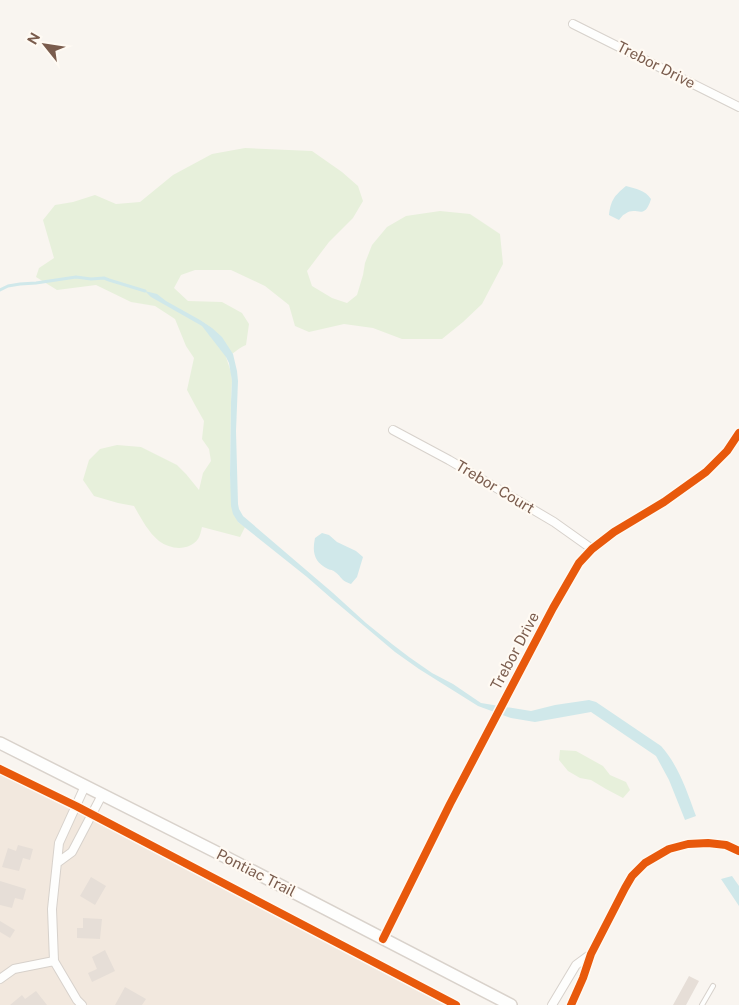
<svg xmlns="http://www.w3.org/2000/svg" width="739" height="1005" viewBox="0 0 739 1005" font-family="'Public Sans',sans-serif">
<rect width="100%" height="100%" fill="#f9f5f0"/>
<path fill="#f2e8de" d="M0,768L454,1005H0Z"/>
<path fill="#e7f0db" d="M245,148L312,151L342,172L358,186L363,201L353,218L329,242L307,271L312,286L332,298L347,303L357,295L363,275L365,263L372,245L387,227L406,216L440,211L470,214L500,234L503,264L482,304L463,322L442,339H402L373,328L344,324L309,332L295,326L289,305L265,286L231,270H195L181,275L174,288L188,301L222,302L242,313L249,324L246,345C238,348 234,354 226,357L231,372L232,381L231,402L230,475L231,487L238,522L245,527L240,537L202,527C201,531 200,536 198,539C189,551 171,550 159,541C148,532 141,518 134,506L118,503L94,496L83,480L89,460L100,449L117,445L141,447L177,465L186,474L199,490L203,473L211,461L209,449L202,439L204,421L195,405L187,390L194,358L186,346L175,319L155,306L131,302L96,285L57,290L36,277L39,268L54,258L43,220L55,205L73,202L95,195L116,204L140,202L173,175L212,154Z
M560,750L576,751L603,766L610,775L626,782L630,790L623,798L606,789L591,780L580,778L568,771L559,760Z"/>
<path fill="#d0e8ea" d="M626,186C636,189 645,190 651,199C644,222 637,205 625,214C622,215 621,218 619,220L609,215C611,200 614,196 626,186Z
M145,291L157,294L166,301L200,320L212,328L222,337L233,354L237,371L238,381L236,431L238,504L239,509L243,516L333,593L366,623L392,644L409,657L432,673L453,684L478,701L481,703L531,711L555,705L589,700L596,702L661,746C679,766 687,792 696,816L685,820L669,780L656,756L591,712L535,722L511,718L478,706L419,669L395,652L331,598L307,577L238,522L233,514L231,506L230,475L231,402L232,381L229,363L226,357L202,326L151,297Z
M322,533L329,535L337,542L356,551L363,557L357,577L351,584C340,580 343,578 335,572C331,569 332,571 328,569C314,562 312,552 315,538Z
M732,876L739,886V906L721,879Z"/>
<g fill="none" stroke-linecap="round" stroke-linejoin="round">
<path stroke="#d0e8ea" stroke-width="3" d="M0,290L8,286L20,284L36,283L76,277L91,279L104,278L109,280L145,291"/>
</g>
<path fill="#e6ded7" d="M18,845L33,849L30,860L23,858L19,871L2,867L8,848L16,851Z
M91,877L106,886L95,905L80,896Z
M0,881L26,889L23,900L15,898L12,908L0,905Z
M83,918L102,919L100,939L77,938V928H83Z
M0,921L15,930L10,938L0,932Z
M105,950L115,971L92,982L88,973L97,969L92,957Z
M689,976L699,981L686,1005H673Z
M125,987L146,999L142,1005H115Z
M36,991L47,1005H10L22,995L25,999Z"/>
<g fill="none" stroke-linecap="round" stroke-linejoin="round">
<g stroke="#d7d1cb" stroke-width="6">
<path id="service" d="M702,1005L713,986"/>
</g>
<g stroke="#d7d1cb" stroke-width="10">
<path id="minor" d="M573,24L739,107
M393,430L449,460L554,522L592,549
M57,863L72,852L102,795
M383,939L450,804L553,608L579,563L592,549L614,532L664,502L706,472L727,451L739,433
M0,979L14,969L54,961
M82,1005L77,1000L54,961L52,909L59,843L85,786
M552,1005L576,965L591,954
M571,1005L583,978L591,954L625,888L632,876L645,863L669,849L688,844L708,843L726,845L739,851"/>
</g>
<g stroke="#d9d2cb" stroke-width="14">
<path id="secondary" d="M0,743L214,851L511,1005"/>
</g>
<use href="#service" stroke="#fefefd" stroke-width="4"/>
<use href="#minor" stroke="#fefefd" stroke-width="8"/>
<use href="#secondary" stroke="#fefefd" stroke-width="11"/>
<g stroke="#fffaf3" stroke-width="11">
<path id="cycleway" d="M0,769L76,806L456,1005
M383,939L450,804L553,608L579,563L592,549L614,532L664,502L706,472L727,451L739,433
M571,1005L583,978L591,954L625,888L632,876L645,863L669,849L688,844L708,843L726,845L739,851"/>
</g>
<use href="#cycleway" stroke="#e8590c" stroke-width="8"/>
</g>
<g text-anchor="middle" stroke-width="4.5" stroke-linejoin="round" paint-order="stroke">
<g font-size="15" fill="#7a5c4d" stroke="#fffaf3">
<text transform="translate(656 65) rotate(27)" y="5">Trebor Drive</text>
<text transform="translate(495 487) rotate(31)" y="5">Trebor Court</text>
<text transform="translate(515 651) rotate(-62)" y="5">Trebor Drive</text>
<text transform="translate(256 873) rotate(27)" y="5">Pontiac Trail</text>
</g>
</g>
<g transform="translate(45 45) rotate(300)" stroke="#fffaf3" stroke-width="4" paint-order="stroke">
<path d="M0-4L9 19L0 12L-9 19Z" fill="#7a5c4d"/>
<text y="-8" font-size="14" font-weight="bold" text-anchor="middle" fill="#7a5c4d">N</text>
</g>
</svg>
